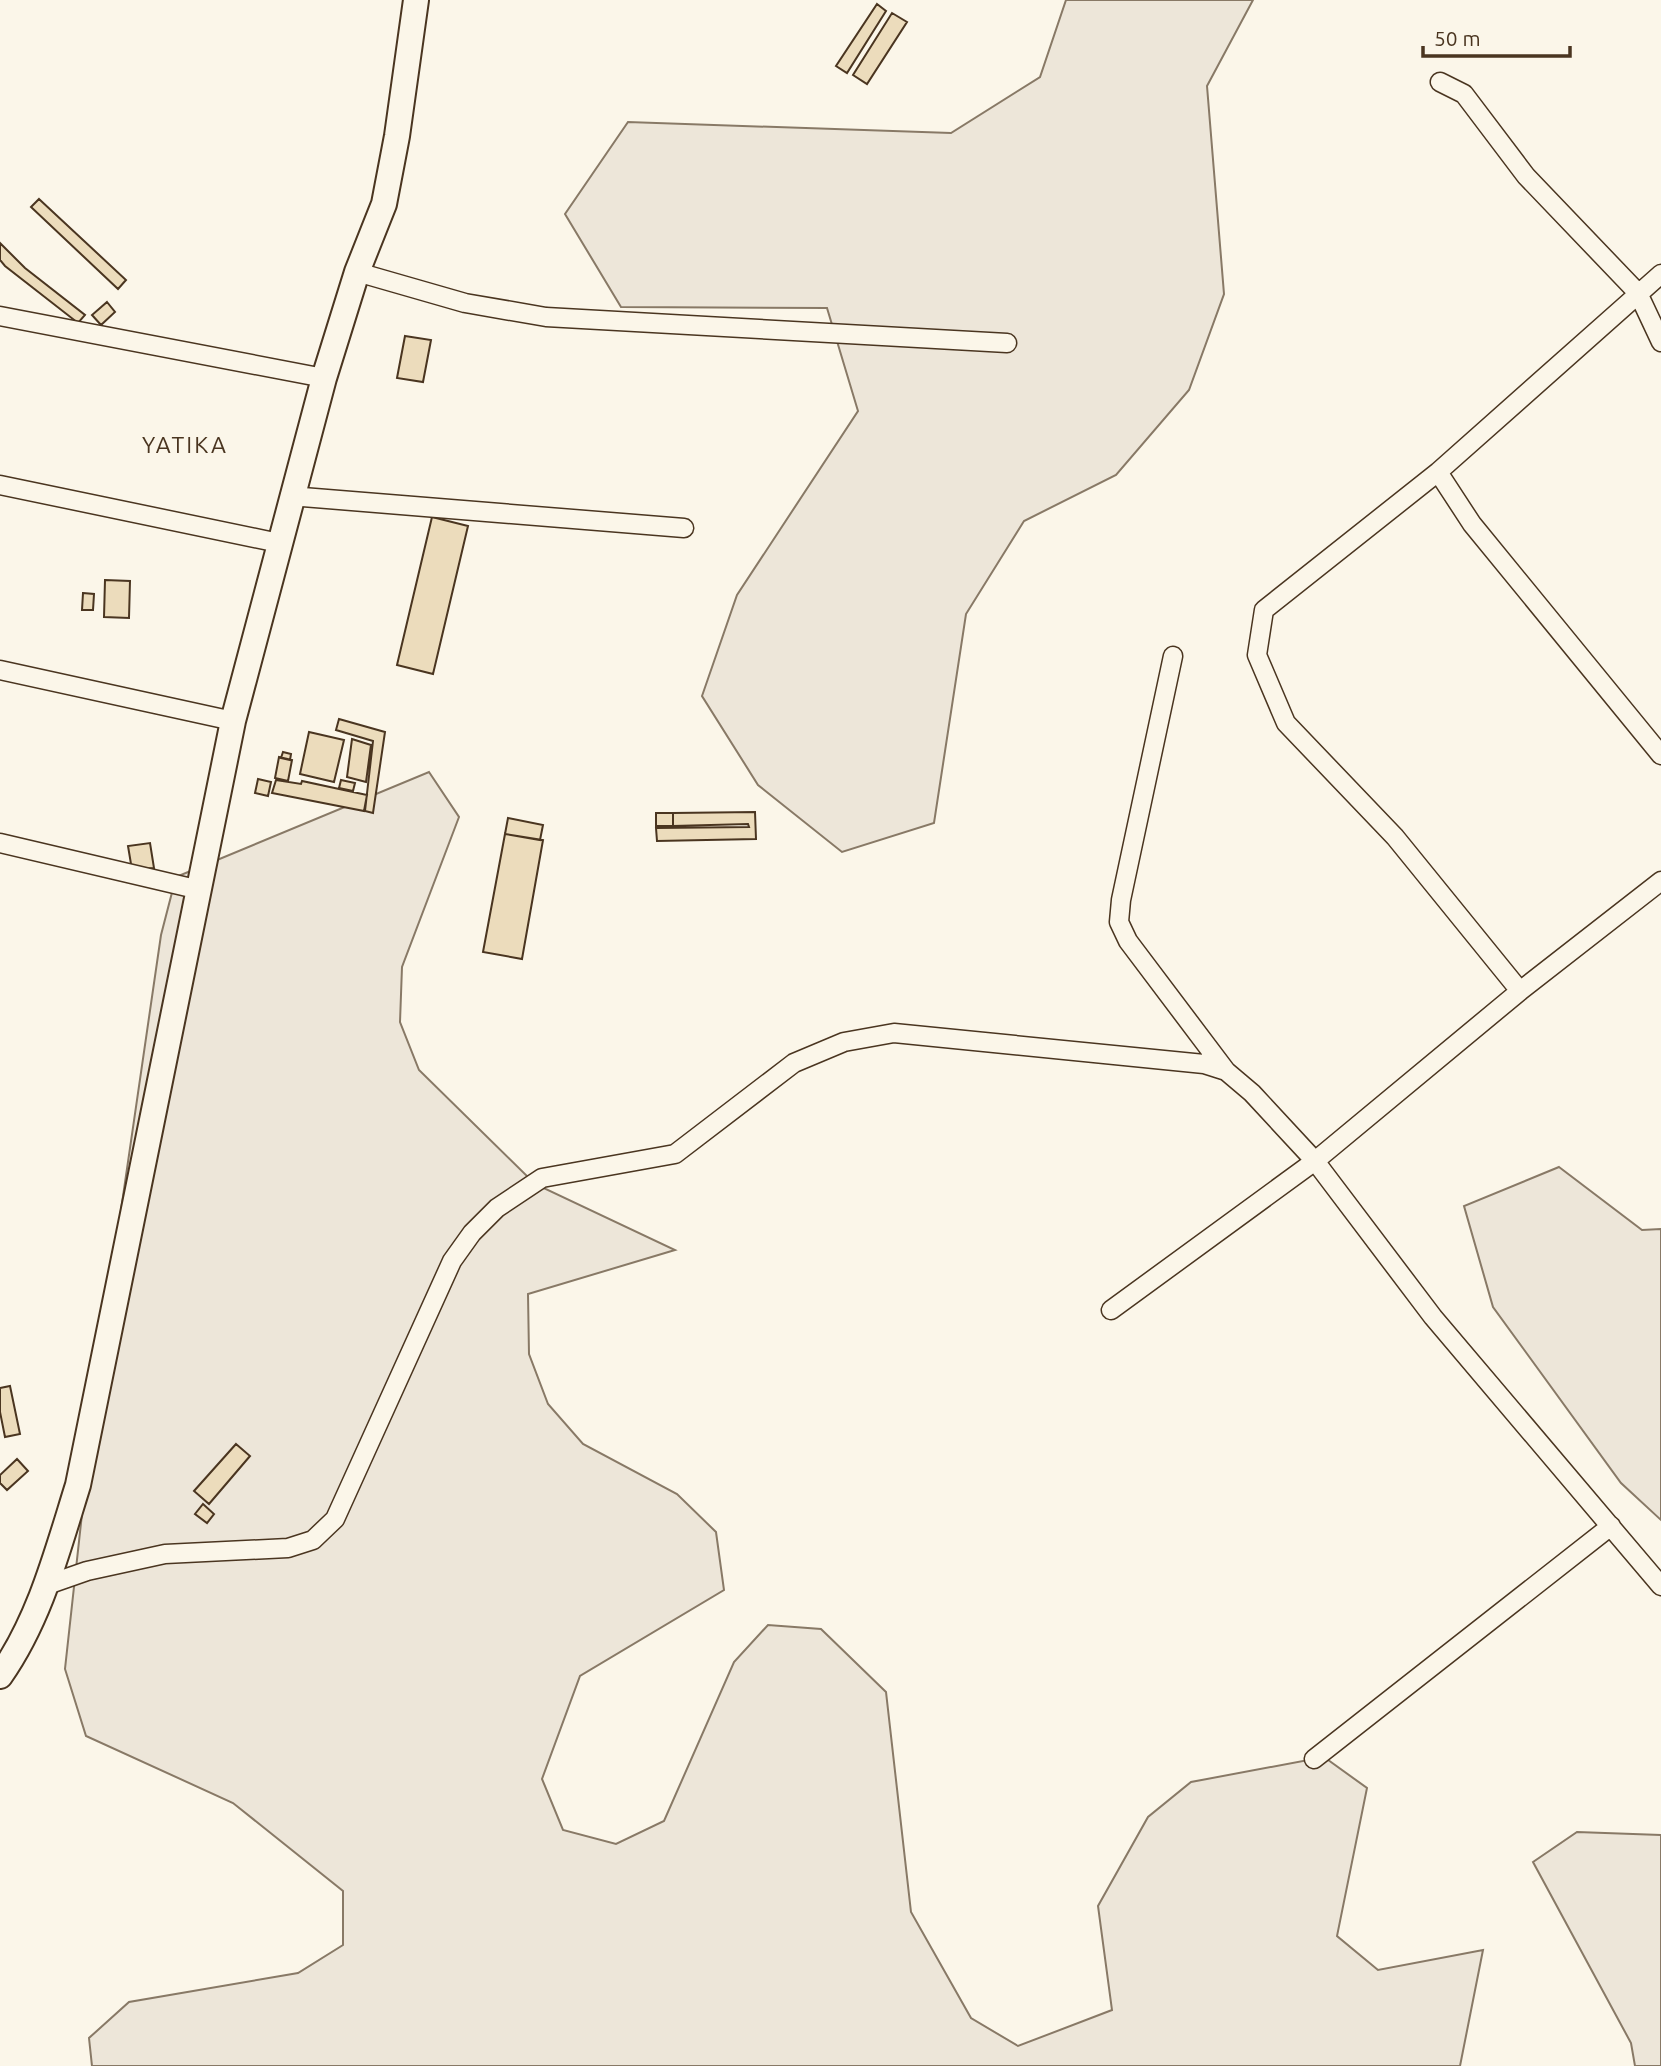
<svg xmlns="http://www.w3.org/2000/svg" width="1661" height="2066" viewBox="0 0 1661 2066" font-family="Ubuntu,sans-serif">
<rect width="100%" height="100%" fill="#fbf6e9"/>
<path fill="#ede6d9" stroke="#887966" stroke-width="2" d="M1066,0H1253L1207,86L1224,294L1189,390L1116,475L1024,521L966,614L934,823L842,852L758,785L702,696L737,595L858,411L827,308L621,307L565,214L628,122L951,133L1040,77Z
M429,772L459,817L402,967L400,1022L419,1070L535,1184L675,1250L528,1294L529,1354L548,1404L583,1444L677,1494L716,1532L724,1590L580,1676L542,1779L563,1830L616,1844L664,1821L734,1662L768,1625L821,1629L886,1692L911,1912L971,2018L1018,2046L1112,2010L1098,1906L1148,1817L1191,1782L1324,1757L1367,1788L1337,1936L1378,1970L1483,1950L1460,2066H92L89,2038L129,2002L298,1973L343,1945V1891L233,1803L86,1736L65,1669L98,1368L161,935L176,877Z
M1559,1167L1642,1230L1661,1229V1520L1621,1483L1493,1307L1464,1206Z
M1577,1832L1661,1835V2066H1635L1631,2043L1533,1862Z"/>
<path fill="#ecdcbc" stroke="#4a3520" stroke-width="2" d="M877,4L886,11L847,73L836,66Z
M892,13L907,22L867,84L853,75Z
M39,199L126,280L118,289L31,207Z
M0,243L25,268L85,315L78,323L5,266L0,260Z
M107,302L115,312L101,325L92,315Z
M405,336L431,340L423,382L397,378Z
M432,517L468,526L433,674L397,665Z
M105,580L130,581L129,618L104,617Z
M83,593L94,594L93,610H82Z
M339,719L385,732L373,813L365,811L373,741L336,730Z
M309,732L344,740L334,782L300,774Z
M352,739L371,745L366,782L347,777Z
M283,752L291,754L290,760L281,758Z
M279,757L292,760L288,781L275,778Z
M258,779L271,782L268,796L255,793Z
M276,780L301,784L302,781L367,795L364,811L272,793Z
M341,780L355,783L353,791L339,788Z
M755,812L756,839L657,841L656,828L749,827L748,824L673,826V813Z
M656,813H673V826H656Z
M508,818L543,825L540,840L505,834Z
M505,834L543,840L522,959L483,952Z
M150,843L154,868L132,870L128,846Z
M10,1386L20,1434L5,1437L0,1412V1388Z
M236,1444L250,1456L209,1504L194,1491Z
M17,1459L28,1471L7,1490L0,1483V1475Z
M203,1504L214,1514L207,1523L195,1514Z"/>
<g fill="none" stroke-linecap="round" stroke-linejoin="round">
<g stroke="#4a3520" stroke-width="21">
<path id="street" d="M1440,82L1464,94L1526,176L1638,293L1661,342
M357,272L465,303L546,317L1007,343
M0,316L324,378
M1438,472L1472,524L1661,755
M0,485L279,543
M290,496L684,528
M1173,656L1121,900L1119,922L1128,941L1226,1071
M0,670L233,721
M0,843L200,890
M1520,991L1395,837L1286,723L1257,655L1264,610L1438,472L1661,274
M1111,1310L1315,1161L1520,991L1661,881
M47,1585L87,1571L165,1554L288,1548L313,1540L335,1519L452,1261L472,1233L497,1208L542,1178L675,1154L794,1063L844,1042L894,1033L1204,1064L1226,1071L1252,1093L1315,1161L1433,1317L1661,1586
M1314,1759L1611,1526"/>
</g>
<g stroke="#4a3520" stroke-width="28">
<path id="secondary" d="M0,1676C40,1619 57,1552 78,1485L233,721L324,378L357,272L384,204L397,136L416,0"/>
</g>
<use href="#street" stroke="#fbf6e9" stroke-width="18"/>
<use href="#secondary" stroke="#fbf6e9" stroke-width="24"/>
</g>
<g text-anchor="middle" stroke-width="5" stroke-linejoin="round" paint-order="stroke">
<g font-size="23" letter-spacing="2" fill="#4a3520" stroke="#fbf6e9">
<text x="185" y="453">YATIKA</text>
</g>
</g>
<path d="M1423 46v10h147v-10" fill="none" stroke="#4a3520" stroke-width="3.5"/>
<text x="1434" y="46" font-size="21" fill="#4a3520" stroke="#fbf6e9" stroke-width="5" paint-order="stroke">50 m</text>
</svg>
